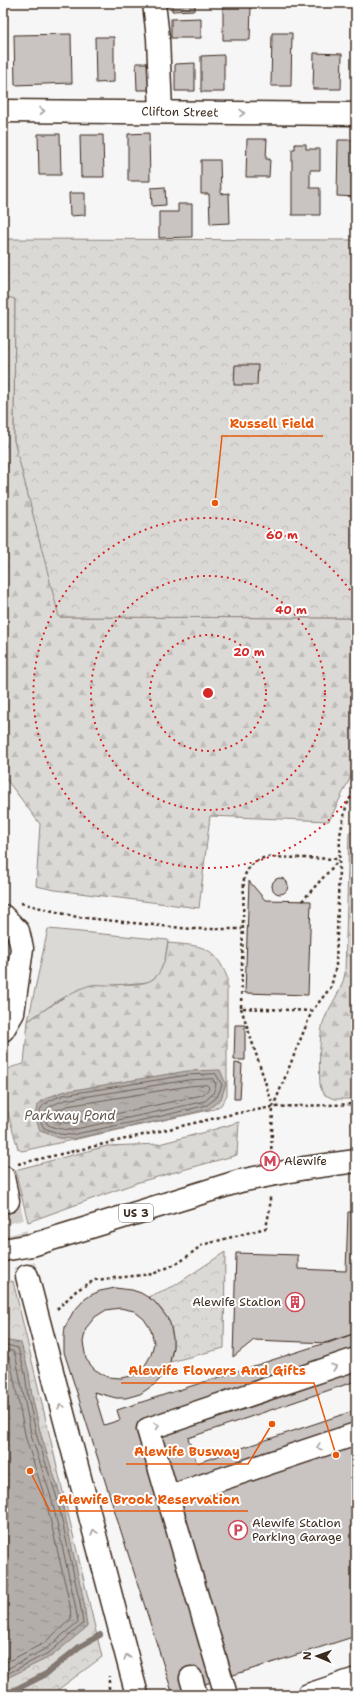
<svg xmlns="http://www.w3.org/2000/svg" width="359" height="1698" viewBox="0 0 359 1698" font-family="'Shantell Sans',sans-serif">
<defs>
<pattern id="forest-firs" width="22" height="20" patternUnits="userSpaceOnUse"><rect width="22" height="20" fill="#dbd9d6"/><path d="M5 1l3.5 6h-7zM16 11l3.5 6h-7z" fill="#bdbab7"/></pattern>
<pattern id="park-crowns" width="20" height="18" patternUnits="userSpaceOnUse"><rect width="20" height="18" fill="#dbd9d6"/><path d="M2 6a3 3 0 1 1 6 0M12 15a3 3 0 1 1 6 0" fill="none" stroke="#bdbab7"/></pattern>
<pattern id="water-ripples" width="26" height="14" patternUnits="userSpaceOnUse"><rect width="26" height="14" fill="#b4aeaa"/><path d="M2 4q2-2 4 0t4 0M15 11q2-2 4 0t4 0" fill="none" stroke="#948e8a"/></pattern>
</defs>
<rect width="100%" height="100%" fill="#f7f6f6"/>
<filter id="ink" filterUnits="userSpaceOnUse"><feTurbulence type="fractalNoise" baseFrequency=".025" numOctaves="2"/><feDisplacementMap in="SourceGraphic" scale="8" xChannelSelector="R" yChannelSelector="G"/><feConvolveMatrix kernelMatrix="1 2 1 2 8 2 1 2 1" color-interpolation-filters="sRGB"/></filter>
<g filter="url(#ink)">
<path fill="#dbd9d6" stroke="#8b827a" d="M48,929L168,940L165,960L159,974L149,982L126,984L60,999L28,1021Z"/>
<path fill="url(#forest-firs)" stroke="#8b827a" d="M3,296L15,298L14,440L60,617L356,618V766L329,821L210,816L199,908L55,890L36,886L40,824L3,775Z
M349,832H356V1099H334L325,1095C323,1092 320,1088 320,1084C319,1071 319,1031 324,1020C331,1003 342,991 345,973Z
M168,943C200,946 214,944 227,977V1095L221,1105L214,1109L22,1151L18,1149C14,1133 0,1091 3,1076C6,1067 16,1066 24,1064L28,1021C45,1010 71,990 91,985C96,984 102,985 106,985C147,983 161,990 168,943Z
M239,1122L237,1155L139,1182L28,1222L15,1170L107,1146L159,1144L205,1132Z"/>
<path fill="url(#park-crowns)" stroke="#8b827a" d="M3,239L356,240V618L59,617L14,440L15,299L3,296Z
M225,1252L224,1348L170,1362C178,1337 170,1312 148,1297L174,1286Z
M13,1281L102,1657L51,1695H3V1284Z"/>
<path fill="url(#water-ripples)" stroke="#847972" d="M220,1070L226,1084L221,1099L209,1109L163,1120L72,1139L59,1138L40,1131C30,1104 38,1101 62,1092L187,1071Z
M3,1340L21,1343L29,1373L32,1396L41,1435L61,1497L84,1602L87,1627L52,1656L3,1680Z"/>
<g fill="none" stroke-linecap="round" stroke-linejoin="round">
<path stroke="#6b5f56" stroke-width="1" d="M216,1074L222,1085L217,1097L207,1105L162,1116L71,1135L60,1134L44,1128C32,1107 46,1102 63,1095L188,1075Z
M213,1079L216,1085L213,1094L205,1101L161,1111L71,1130C63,1129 55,1129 47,1124C40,1107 51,1106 65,1100L188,1080Z
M207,1085L209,1087L208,1090L202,1095L88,1120C75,1123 65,1125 53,1120L50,1116L53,1112L67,1106L189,1086Z
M3,1344L18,1348L25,1373L28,1397L37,1437L57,1498L80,1603L83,1624L50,1652L3,1676
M3,1350L13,1351L16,1358L32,1438L52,1500L75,1604L78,1622L47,1648L3,1671
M3,1356L9,1357L10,1360L26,1439L46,1501L70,1605L71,1619L44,1643L3,1664"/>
<path stroke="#847972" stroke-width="6" d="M5,1695L46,1674L79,1647L100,1635"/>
</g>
<path fill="#c9c3c1" stroke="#3b2a1e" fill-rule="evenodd" d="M172,3H195V10L172,11Z
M223,6H251L250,40H223Z
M201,18V38H171V19Z
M272,33H292L291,86H271Z
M71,34L72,83L15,85L14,35Z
M95,37H114V82L96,83Z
M314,53L342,54L341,89H313Z
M224,55V92H201V56Z
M136,63H154L155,90H137Z
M195,63V91H175V64Z
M149,133L150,181H128V134Z
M38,134H60L61,175H39Z
M80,135H103L104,177H81Z
M247,139H267L266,159H270L269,177H246Z
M338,140H355L356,197L337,196Z
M295,144H306V149H320V170H310V188H320V215H292V149H295Z
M3,152H6V174H3Z
M201,160H220L221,194L229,193L230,223L210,224L209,194H201Z
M165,187L166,205L152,206L151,188Z
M69,193H85V215L70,216Z
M3,204H5V225H3Z
M178,204H192V237L159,238V212H178Z
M235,365H258L257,385H234Z
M272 886a8 8 0 1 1 16 0a8 8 0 1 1-16 0Z
M249,881L265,900L311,901L308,995L245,993Z
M235,1025H245V1060H234Z
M235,1063L242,1064L240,1099H234Z
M348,1212H356V1333L328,1343L254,1340L233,1357L236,1253L298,1255V1269L346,1271Z
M115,1288L132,1290L141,1293L154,1301L166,1316L170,1323L173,1338V1347L170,1362L162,1377L155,1384L140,1394L126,1398H116L94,1392L104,1425L120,1420L117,1410L356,1333V1636L205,1684L202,1675L186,1680L190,1695H173L64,1352V1337L65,1327L73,1312L85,1299L91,1295L100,1291ZM120,1308L134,1311L144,1319L151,1330L154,1343L151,1355L144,1367L132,1376L121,1378L107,1377L94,1369L86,1359L83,1342L86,1328L95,1317L106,1310Z
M356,1381V1410L197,1463L188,1438Z"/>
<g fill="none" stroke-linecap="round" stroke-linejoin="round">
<path stroke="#d1cdcb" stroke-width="22" stroke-dasharray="22 11" stroke-linecap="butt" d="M8,1201L27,1276"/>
<g stroke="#3b2a1e" stroke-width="25">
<path id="minor" d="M154,3L158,38L161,112
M3,111L356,114
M3,916L18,931L22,948L13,1013L3,1030
M168,1497L356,1434
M191,1678L196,1695
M226,1695L148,1429L356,1359"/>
</g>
<g stroke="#3b2a1e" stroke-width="25">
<path id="major" d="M3,1177L8,1201
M27,1276L137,1695
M308,1695L356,1679"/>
</g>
<g stroke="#3b2a1e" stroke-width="25">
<path id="highway" d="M305,1168L356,1161
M3,1250L32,1245L240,1181"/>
</g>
<path stroke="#3b2a1e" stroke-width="2.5" stroke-dasharray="3 3" stroke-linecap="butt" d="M302,901L339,860
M21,903L77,917L191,929H242
M241,1008L273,1106
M312,1011L241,1008L244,878C248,866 255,860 267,857L339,859
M271,1155L273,1107L312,1011L331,987L336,966L340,835L346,807L356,786
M18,1164L233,1114L273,1107L356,1104
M57,1309L77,1290L95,1280L153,1274L180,1262L202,1245L266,1228L270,1208V1196
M109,1695V1676"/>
<use href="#minor" stroke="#fff" stroke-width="22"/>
<use href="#major" stroke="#fff" stroke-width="22"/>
<use href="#highway" stroke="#fff" stroke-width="22"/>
<g stroke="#3b2a1e" stroke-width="25" stroke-linecap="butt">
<path id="highway-bridge" d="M240,1181L305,1168"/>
</g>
<use href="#highway-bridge" stroke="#fff" stroke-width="22"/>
</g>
<defs><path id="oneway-chevron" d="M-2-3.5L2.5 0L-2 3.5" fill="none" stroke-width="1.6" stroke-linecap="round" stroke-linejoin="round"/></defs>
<g stroke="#a79f9a">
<use href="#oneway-chevron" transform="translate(42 111)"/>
<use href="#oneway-chevron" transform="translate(242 113) rotate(1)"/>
<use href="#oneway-chevron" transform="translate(334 1367) rotate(-18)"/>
<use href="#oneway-chevron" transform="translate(61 1406) rotate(-105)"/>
<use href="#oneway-chevron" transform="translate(157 1426) rotate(-18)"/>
<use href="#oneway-chevron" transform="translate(319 1447) rotate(161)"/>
<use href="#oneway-chevron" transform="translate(94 1532) rotate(-105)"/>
<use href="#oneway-chevron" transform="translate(127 1657) rotate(-105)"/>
</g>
</g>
<g fill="none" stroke="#d62828" stroke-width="2" stroke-dasharray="2 4">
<circle cx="208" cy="693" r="58"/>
<circle cx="208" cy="693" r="117"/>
<path d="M356 787A175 175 0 1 1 356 599"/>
</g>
<defs>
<g id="metro-ring" transform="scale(1)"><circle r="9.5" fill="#fff" stroke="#d1495b" stroke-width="1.5"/><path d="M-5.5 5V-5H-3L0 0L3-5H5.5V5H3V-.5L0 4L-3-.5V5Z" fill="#d1495b"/></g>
<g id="building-ring" transform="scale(1)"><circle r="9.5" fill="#fff" stroke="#d1495b" stroke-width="1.5"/><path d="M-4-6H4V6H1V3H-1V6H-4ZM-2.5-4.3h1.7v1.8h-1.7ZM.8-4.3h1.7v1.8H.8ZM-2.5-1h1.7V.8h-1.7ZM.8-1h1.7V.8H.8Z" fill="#d1495b"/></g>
<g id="parking-ring" transform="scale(1)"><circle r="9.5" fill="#fff" stroke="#d1495b" stroke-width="1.5"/><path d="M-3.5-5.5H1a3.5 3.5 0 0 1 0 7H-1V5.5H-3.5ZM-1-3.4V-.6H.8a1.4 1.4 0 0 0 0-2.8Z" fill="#d1495b"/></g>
</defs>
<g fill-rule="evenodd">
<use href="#metro-ring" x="270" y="1161"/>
<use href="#building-ring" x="295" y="1302"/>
<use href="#parking-ring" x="238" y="1530"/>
</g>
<g text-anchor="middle" stroke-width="4" stroke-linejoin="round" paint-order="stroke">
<rect fill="#fff" stroke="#766a62" stroke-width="1" x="119" y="1204" width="34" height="18" rx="3"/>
<g font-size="11" font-weight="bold" fill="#3b2a1e">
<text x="136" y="1217">US 3</text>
</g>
<g font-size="12" fill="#3b2a1e" stroke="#fff">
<text transform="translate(180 112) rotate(1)" y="4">Clifton Street</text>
</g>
<g font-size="12" fill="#3b2a1e" stroke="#fff" text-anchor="start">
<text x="284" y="1165">Alewife</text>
<text x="281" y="1306" text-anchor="end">Alewife Station</text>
<text x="252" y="1527">Alewife Station<tspan x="252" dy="14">Parking Garage</tspan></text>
</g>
<g font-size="13" font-style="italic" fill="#65584f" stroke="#fff">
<text x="70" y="1120">Parkway Pond</text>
</g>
</g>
<circle cx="208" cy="693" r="6" fill="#d62828" stroke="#fff" stroke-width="2"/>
<g font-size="12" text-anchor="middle" font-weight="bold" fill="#d62828" stroke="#fff" stroke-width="4" stroke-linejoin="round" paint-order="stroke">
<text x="282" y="539">60 m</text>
<text x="291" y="614">40 m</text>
<text x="249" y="656">20 m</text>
</g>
<path fill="none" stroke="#e8590c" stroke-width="1.5" d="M215 503L222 436H323M336 1455L314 1383H121M272 1424L248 1464H126M30 1471L50 1511H248"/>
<g fill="#e8590c" stroke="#fff" stroke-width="1.5">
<circle cx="215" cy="503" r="4"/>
<circle cx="336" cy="1455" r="4"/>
<circle cx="272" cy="1424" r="4"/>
<circle cx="30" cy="1471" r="4"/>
</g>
<g font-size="13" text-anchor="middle" font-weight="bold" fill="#e8590c" stroke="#fff" stroke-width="4" stroke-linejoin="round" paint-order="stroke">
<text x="272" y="428">Russell Field</text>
<text x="217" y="1375">Alewife Flowers And Gifts</text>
<text x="187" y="1456">Alewife Busway</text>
<text x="149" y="1504">Alewife Brook Reservation</text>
</g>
<rect width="359" height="1698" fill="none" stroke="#fff" stroke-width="16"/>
<rect x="8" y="8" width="343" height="1682" fill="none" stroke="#3b2a1e" stroke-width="1.5" filter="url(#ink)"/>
<g transform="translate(317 1656) rotate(272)" stroke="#ffffff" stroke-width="3" paint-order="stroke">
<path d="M0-3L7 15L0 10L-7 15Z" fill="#3b2a1e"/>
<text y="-6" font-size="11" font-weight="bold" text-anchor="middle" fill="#3b2a1e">N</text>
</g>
</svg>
